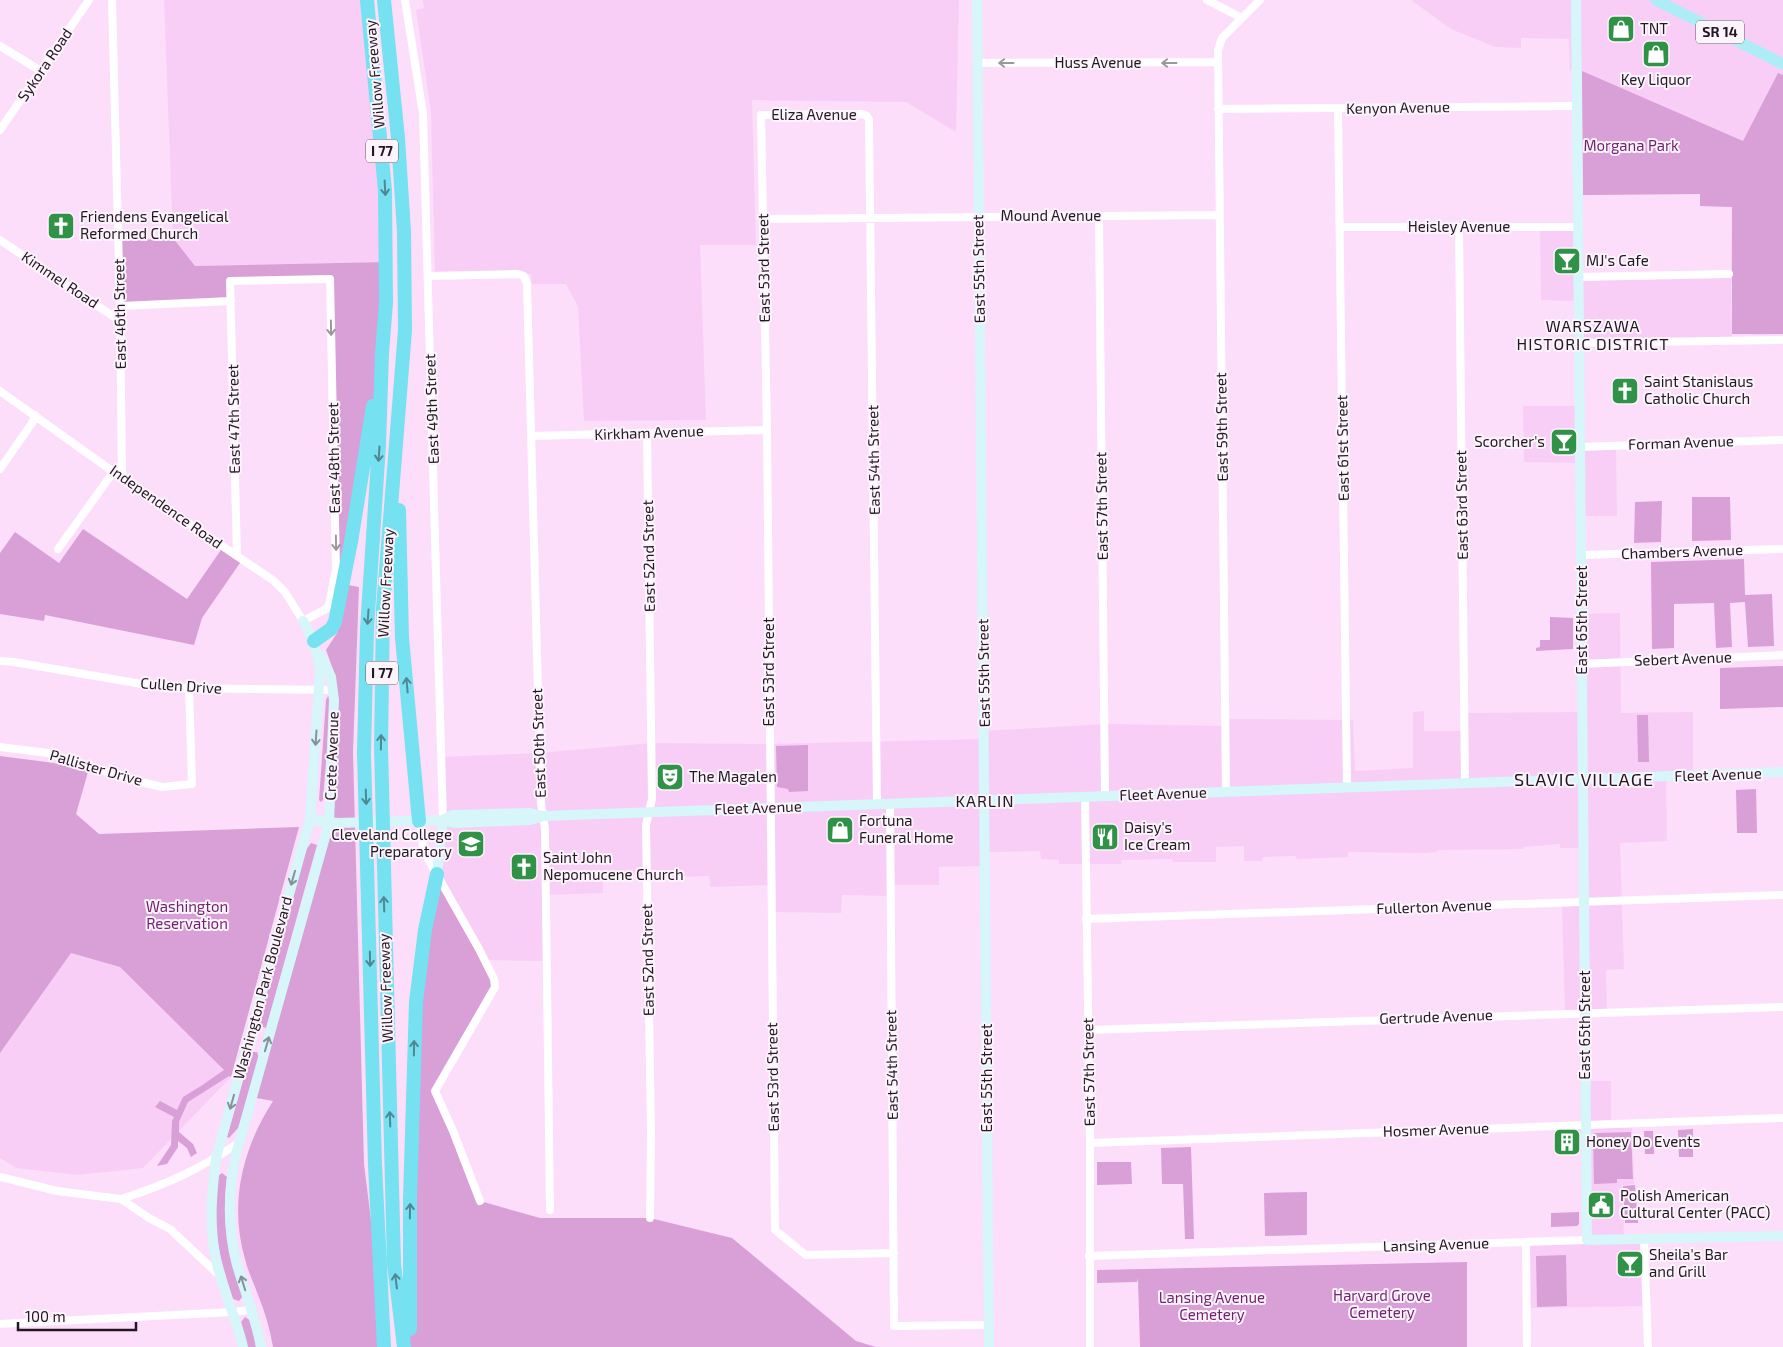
<svg xmlns="http://www.w3.org/2000/svg" width="1783" height="1347" viewBox="0 0 1783 1347" font-family="'Exo 2',sans-serif">
<rect width="100%" height="100%" fill="#fcdefa"/>
<path fill="#f8cef6" d="M164,0H367L386,262L194,266L173,238Z
M423,0H959L956,132L906,102L752,100L756,245H700L706,420L584,421L578,307L566,284H532L531,274L435,276L431,112L416,10L424,8Z
M1411,0H1783V334L1752,335L1751,282H1731L1732,341L1578,343V301L1541,300L1540,227H1578V276L1731,273L1732,207L1700,206V194L1583,195L1582,71L1570,70L1569,39L1521,38V48L1495,47L1451,29Z
M1523,406H1579L1580,446L1616,445L1617,516H1581L1580,463L1524,462Z
M1620,613L1621,713L1693,712V776L1666,777L1667,841L1620,843L1624,969L1606,970L1607,1013H1565L1562,903L1584,902L1583,848H1560V844L1523,847V849L1437,850V852L1423,853L1348,852V857L1297,859L1296,856L1263,857L1262,861H1244V846L1216,847V862H1173L1172,859L1121,860L1122,864H1059V860L1041,859L1040,851L986,852L985,866L939,867V885H891V896L842,895L841,913L771,912L770,885L710,887L709,876L647,878V874L602,875L603,893L546,895L547,961H540L485,960L435,893L442,863L441,757L539,753L652,743L769,744L984,739V731L1105,724L1225,726L1226,719L1353,720L1355,771L1413,768V712L1424,711V731H1464V713L1582,712V614Z
M71,953L120,967L231,1077L143,1168L77,1175L16,1168L0,1158V1053Z
M1585,1081H1611V1124L1632,1123L1634,1184L1622,1185L1624,1239L1644,1238L1646,1306L1526,1308V1242L1587,1240L1586,1152L1553,1153V1125H1586Z"/>
<path fill="#d99fd7" d="M1582,71L1743,141L1778,73L1783,75V334H1732V207L1700,206V194L1583,195Z
M173,238L195,266L386,262L382,353L346,570L336,569L330,279L230,281L231,301L120,306L118,241Z
M1692,497H1730L1731,540L1692,541Z
M1662,501L1661,542L1634,543L1635,502Z
M83,529L187,599L223,547L242,560L202,618L194,645L45,615L44,621L0,614V553L15,532L59,563Z
M1744,559L1745,595L1772,594L1774,646L1748,647L1745,602L1730,603L1732,647L1716,648L1714,603L1674,604V648L1652,649L1651,562Z
M348,585L359,587L353,752L364,1164L382,1309L377,1347H273C270,1329 265,1312 258,1295C254,1283 248,1272 245,1259C229,1204 242,1149 273,1101L252,1097L326,837L334,672L326,650L337,633L341,621Z
M1550,617L1573,618V649L1536,651V648L1540,647V640H1550Z
M1783,666V707L1720,709V668Z
M328,696L331,698L323,800L321,802L319,800L326,700Z
M1637,715H1648L1649,762H1638Z
M808,745V791L789,792L788,789L777,787L776,746Z
M0,756L54,763L88,772L76,814L99,834L299,827L231,1077L229,1076L188,1102L179,1122V1132L193,1144L197,1153L191,1157L187,1148L178,1141V1147L167,1164L157,1166L171,1145L172,1121L174,1117L155,1107L160,1101L177,1110L183,1097L201,1086L224,1070L120,967L71,953L0,1053Z
M1756,789L1757,833H1737L1736,790Z
M311,843L317,845L266,1028L258,1025L306,850Z
M437,874L495,987L437,1086L480,1201L540,1218H650L732,1238L856,1341L876,1347H410L409,1312L416,1002Z
M253,1052H257L259,1058L239,1127L229,1138L227,1137L251,1053Z
M1693,1129V1157H1679L1678,1130Z
M1644,1131H1653L1654,1154H1645Z
M1631,1132L1633,1179H1617V1183L1594,1184L1593,1135L1595,1133Z
M1191,1147L1194,1239H1185L1183,1184H1162L1161,1148Z
M1097,1162H1131L1132,1184L1097,1185Z
M222,1173L227,1177C221,1223 229,1253 243,1296L239,1301L233,1299C225,1273 216,1247 215,1219C214,1205 217,1190 218,1176Z
M1635,1185L1638,1223H1625L1623,1186Z
M1307,1192V1235L1265,1236L1264,1193Z
M1579,1212V1224L1577,1226L1551,1227V1213Z
M1566,1255L1567,1306L1537,1307L1536,1256Z
M1467,1262V1347H1140L1138,1278L1137,1282L1097,1283V1270Z
M245,1317L251,1321L256,1347H247L241,1322Z"/>
<g fill="none" stroke-linecap="round" stroke-linejoin="round">
<path stroke="#fff" stroke-width="8" d="M112,0L120,306L122,478
M405,0L423,114L443,820
M1207,0L1242,18
M0,46L41,71
M978,63L1218,62
M1218,109L1577,106
M1338,109L1347,788
M0,130L89,0
M1099,216L1105,795
M763,219L1220,215
M1340,227H1578
M1459,227L1465,784
M0,240L120,321
M428,276L518,274L524,276L527,284L541,803L545,829L550,1210
M1578,277L1729,274
M120,306L231,301
M1578,343L1783,340
M0,391L122,478L274,581L285,592L303,621L326,609L329,605L336,569L330,279L230,281L237,556
M647,433L652,799L646,825L651,1133L650,1218
M531,436L767,430
M1580,447L1783,440
M0,469L32,423L35,415
M58,549L114,471
M1582,555L1783,549
M0,661L14,662L165,688L333,690
M1582,664L1783,655
M0,747L48,753L125,778L162,787L192,784L189,689
M1226,792L1218,50L1222,38L1260,0
M1085,796L1090,1143V1347
M877,804L869,120L867,116L862,114L761,115L767,430L775,1230L806,1255L894,1253
M890,804L894,1326L988,1325
M419,821L422,834L423,850L479,949L494,979L495,987L435,1091L453,1131L480,1201
M1086,919L1783,895
M1088,1030L1783,1007
M1090,1143L1783,1118
M0,1177L57,1191L121,1199L149,1218L170,1229L219,1275
M121,1199C166,1185 200,1169 240,1142
M1644,1238L1648,1347
M1526,1242L1527,1347
M1089,1256L1587,1240
M0,1324L232,1312L251,1310"/>
<path stroke="#d6f6fa" stroke-width="10" d="M977,0L989,1347
M1576,0L1587,1240L1783,1236
M310,819L337,823L443,820L454,823L530,820L543,816L1783,772
M443,820L453,815L530,813L543,816
M437,874L443,820
M243,1347C236,1316 220,1286 215,1254C209,1222 212,1191 216,1158L310,819L320,671C318,652 312,637 303,621
M261,1347C256,1319 245,1292 237,1265C227,1228 228,1191 236,1154L329,823L334,700L331,677L321,656"/>
<path stroke="#adedf6" stroke-width="11" d="M1656,0L1783,64"/>
<path stroke="#76e1f0" stroke-width="14" d="M367,0L385,190L386,303L382,353L379,445L367,629L364,753L375,1164L384,1347
M384,0L398,138L404,232L405,330L383,608L381,747L394,1264L404,1347
M399,510L402,638L419,821
M314,641L331,629L335,622L351,542L373,406
M410,1329V1199L416,1002L425,930L437,874"/>
</g>
<defs><path id="oneway-shaft" d="M-6 0H5M1.5-3L5.5 0L1.5 3" fill="none" stroke-width="1.6" stroke-linecap="round" stroke-linejoin="round" transform="scale(1.25)"/></defs>
<g stroke="#9c979c">
<use href="#oneway-shaft" transform="translate(1006 63) rotate(180)"/>
<use href="#oneway-shaft" transform="translate(1169 63) rotate(180)"/>
<use href="#oneway-shaft" transform="translate(331 328) rotate(89)"/>
<use href="#oneway-shaft" transform="translate(336 543) rotate(89)"/>
</g>
<g stroke="#518694">
<use href="#oneway-shaft" transform="translate(385 188) rotate(87)"/>
<use href="#oneway-shaft" transform="translate(379 454) rotate(94)"/>
<use href="#oneway-shaft" transform="translate(368 617) rotate(94)"/>
<use href="#oneway-shaft" transform="translate(407 685) rotate(-95)"/>
<use href="#oneway-shaft" transform="translate(381 742) rotate(-89)"/>
<use href="#oneway-shaft" transform="translate(366 797) rotate(88)"/>
<use href="#oneway-shaft" transform="translate(384 904) rotate(-92)"/>
<use href="#oneway-shaft" transform="translate(370 959) rotate(89)"/>
<use href="#oneway-shaft" transform="translate(414 1048) rotate(-89)"/>
<use href="#oneway-shaft" transform="translate(390 1119) rotate(-92)"/>
<use href="#oneway-shaft" transform="translate(410 1211) rotate(-89)"/>
<use href="#oneway-shaft" transform="translate(396 1281) rotate(-97)"/>
</g>
<g stroke="#869299">
<use href="#oneway-shaft" transform="translate(316 738) rotate(94)"/>
<use href="#oneway-shaft" transform="translate(293 878) rotate(106)"/>
<use href="#oneway-shaft" transform="translate(267 1044) rotate(-74)"/>
<use href="#oneway-shaft" transform="translate(232 1102) rotate(106)"/>
<use href="#oneway-shaft" transform="translate(243 1283) rotate(-107)"/>
</g>
<defs>
<g id="shop-square" transform="scale(1.4375)"><rect x="-9" y="-9" width="18" height="18" rx="4" fill="#309247" stroke="#fbf4fb"/><path d="M-5-2.5h2.3a2.7 3.5 0 0 1 5.4 0H5L5.5 6h-11ZM-1.5-2.5h3a1.5 2.3 0 0 0-3 0Z" fill="#fff"/></g>
<g id="church-square" transform="scale(1.4375)"><rect x="-9" y="-9" width="18" height="18" rx="4" fill="#309247" stroke="#fbf4fb"/><path d="M-1.2-6h2.4v3.5h3.3v2.4h-3.3V6h-2.4V-.1h-3.3v-2.4h3.3Z" fill="#fff"/></g>
<g id="bar-square" transform="scale(1.4375)"><rect x="-9" y="-9" width="18" height="18" rx="4" fill="#309247" stroke="#fbf4fb"/><path d="M-6-5H6L.8 .8V4.5H3.5V6h-7V4.5H-.8V.8Z" fill="#fff"/></g>
<g id="theatre-square" transform="scale(1.4375)"><rect x="-9" y="-9" width="18" height="18" rx="4" fill="#309247" stroke="#fbf4fb"/><path d="M-5-5.5Q0-4 5-5.5V0Q5 5 0 6Q-5 5-5 0ZM-3.3-2.5H-1v1.5H-3.3ZM1-2.5H3.3v1.5H1ZM-2.8 1Q0 5.5 2.8 1Z" fill="#fff"/></g>
<g id="restaurant-square" transform="scale(1.4375)"><rect x="-9" y="-9" width="18" height="18" rx="4" fill="#309247" stroke="#fbf4fb"/><path d="M-5-6h1v4h1v-4h1v4h1v-4h1v5L-1.5 .5V6h-2V.5L-5-1ZM5-6V6H3V1.5H1.5Q1.5-4 5-6Z" fill="#fff"/></g>
<g id="school-square" transform="scale(1.4375)"><rect x="-9" y="-9" width="18" height="18" rx="4" fill="#309247" stroke="#fbf4fb"/><path d="M0-5L7-2L0 1L-7-2ZM-4 1L0 2.5L4 1V4Q0 6-4 4Z" fill="#fff"/></g>
<g id="building-square" transform="scale(1.4375)"><rect x="-9" y="-9" width="18" height="18" rx="4" fill="#309247" stroke="#fbf4fb"/><path d="M-4-6H4V6H1V3H-1V6H-4ZM-2.5-4.3h1.7v1.8h-1.7ZM.8-4.3h1.7v1.8H.8ZM-2.5-1h1.7V.8h-1.7ZM.8-1h1.7V.8H.8Z" fill="#fff"/></g>
<g id="civic-square" transform="scale(1.4375)"><rect x="-9" y="-9" width="18" height="18" rx="4" fill="#309247" stroke="#fbf4fb"/><path d="M-.6-6.5H3V-4.5H.6V-3L4-1V1h2V6H-6V1h2V-1L-.6-3ZM-1.2 2.5V6h2.4V2.5Z" fill="#fff"/></g>
</defs>
<g fill-rule="evenodd">
<use href="#shop-square" x="1621" y="29"/>
<use href="#shop-square" x="1656" y="54"/>
<use href="#church-square" x="61" y="226"/>
<use href="#bar-square" x="1567" y="261"/>
<use href="#church-square" x="1625" y="391"/>
<use href="#bar-square" x="1564" y="442"/>
<use href="#theatre-square" x="670" y="777"/>
<use href="#shop-square" x="840" y="830"/>
<use href="#restaurant-square" x="1105" y="837"/>
<use href="#school-square" x="471" y="844"/>
<use href="#church-square" x="524" y="867"/>
<use href="#building-square" x="1567" y="1142"/>
<use href="#civic-square" x="1601" y="1205"/>
<use href="#bar-square" x="1630" y="1264"/>
</g>
<g text-anchor="middle" stroke-width="4" stroke-linejoin="round" paint-order="stroke">
<g fill="#fbf4fb" stroke="#645964" stroke-width="1">
<rect x="1696" y="20.5" width="48" height="23" rx="4"/>
<rect x="366" y="139.5" width="32" height="23" rx="4"/>
<rect x="366" y="661.5" width="32" height="23" rx="4"/>
</g>
<g font-size="14" font-weight="bold" fill="#241723">
<text x="1720" y="37">SR 14</text>
<text x="382" y="156">I 77</text>
<text x="382" y="678">I 77</text>
</g>
<g font-size="15" fill="#241723" stroke="#fbf4fb" text-anchor="start">
<text x="1640" y="34">TNT</text>
<text x="1656" y="85" text-anchor="middle">Key Liquor</text>
<text x="80" y="222">Friendens Evangelical<tspan x="80" dy="17">Reformed Church</tspan></text>
<text x="1586" y="266">MJ's Cafe</text>
<text x="1644" y="387">Saint Stanislaus<tspan x="1644" dy="17">Catholic Church</tspan></text>
<text x="1545" y="447" text-anchor="end">Scorcher's</text>
<text x="689" y="782">The Magalen</text>
<text x="859" y="826">Fortuna<tspan x="859" dy="17">Funeral Home</tspan></text>
<text x="1124" y="833">Daisy's<tspan x="1124" dy="17">Ice Cream</tspan></text>
<text x="452" y="840" text-anchor="end">Cleveland College<tspan x="452" dy="17">Preparatory</tspan></text>
<text x="543" y="863">Saint John<tspan x="543" dy="17">Nepomucene Church</tspan></text>
<text x="1586" y="1147">Honey Do Events</text>
<text x="1620" y="1201">Polish American<tspan x="1620" dy="17">Cultural Center (PACC)</tspan></text>
<text x="1649" y="1260">Sheila's Bar<tspan x="1649" dy="17">and Grill</tspan></text>
</g>
<g font-size="15" fill="#241723" stroke="#fbf4fb">
<text x="1098" y="68">Huss Avenue</text>
<text transform="translate(45 65) rotate(-56)" y="5">Sykora Road</text>
<text transform="translate(375 74) rotate(-95)" y="5">Willow Freeway</text>
<text transform="translate(1398 108) rotate(-1)" y="5">Kenyon Avenue</text>
<text x="814" y="120">Eliza Avenue</text>
<text x="1051" y="221">Mound Avenue</text>
<text x="1459" y="232">Heisley Avenue</text>
<text transform="translate(764 268) rotate(-91)" y="5">East 53rd Street</text>
<text transform="translate(979 269) rotate(-91)" y="5">East 55th Street</text>
<text transform="translate(60 280) rotate(34)" y="5">Kimmel Road</text>
<text transform="translate(120 314) rotate(-91)" y="5">East 46th Street</text>
<text transform="translate(432 409) rotate(-92)" y="5">East 49th Street</text>
<text transform="translate(234 419) rotate(-91)" y="5">East 47th Street</text>
<text transform="translate(1222 427) rotate(-91)" y="5">East 59th Street</text>
<text transform="translate(649 433) rotate(-2)" y="5">Kirkham Avenue</text>
<text transform="translate(1681 443) rotate(-2)" y="5">Forman Avenue</text>
<text transform="translate(1343 448) rotate(-91)" y="5">East 61st Street</text>
<text transform="translate(334 458) rotate(-91)" y="5">East 48th Street</text>
<text transform="translate(874 460) rotate(-91)" y="5">East 54th Street</text>
<text transform="translate(1462 505) rotate(-91)" y="5">East 63rd Street</text>
<text transform="translate(1102 506) rotate(-91)" y="5">East 57th Street</text>
<text transform="translate(166 507) rotate(35)" y="5">Independence Road</text>
<text transform="translate(1682 552) rotate(-2)" y="5">Chambers Avenue</text>
<text transform="translate(649 556) rotate(-91)" y="5">East 52nd Street</text>
<text transform="translate(386 583) rotate(-87)" y="5">Willow Freeway</text>
<text transform="translate(1582 620) rotate(-90)" y="5">East 65th Street</text>
<text transform="translate(1683 659) rotate(-2)" y="5">Sebert Avenue</text>
<text transform="translate(769 672) rotate(-90)" y="5">East 53rd Street</text>
<text transform="translate(984 673) rotate(-91)" y="5">East 55th Street</text>
<text transform="translate(181 686) rotate(4)" y="5">Cullen Drive</text>
<text transform="translate(539 743) rotate(-92)" y="5">East 50th Street</text>
<text transform="translate(332 756) rotate(-88)" y="5">Crete Avenue</text>
<text transform="translate(96 768) rotate(16)" y="5">Pallister Drive</text>
<text transform="translate(1718 775) rotate(-2)" y="5">Fleet Avenue</text>
<text transform="translate(1163 794) rotate(-2)" y="5">Fleet Avenue</text>
<text transform="translate(758 808) rotate(-2)" y="5">Fleet Avenue</text>
<text transform="translate(1434 907) rotate(-2)" y="5">Fullerton Avenue</text>
<text transform="translate(648 960) rotate(-91)" y="5">East 52nd Street</text>
<text transform="translate(263 988) rotate(-75)" y="5">Washington Park Boulevard</text>
<text transform="translate(386 988) rotate(-92)" y="5">Willow Freeway</text>
<text transform="translate(1436 1017) rotate(-2)" y="5">Gertrude Avenue</text>
<text transform="translate(1585 1025) rotate(-90)" y="5">East 65th Street</text>
<text transform="translate(892 1065) rotate(-91)" y="5">East 54th Street</text>
<text transform="translate(1089 1072) rotate(-91)" y="5">East 57th Street</text>
<text transform="translate(773 1077) rotate(-91)" y="5">East 53rd Street</text>
<text transform="translate(987 1078) rotate(-90)" y="5">East 55th Street</text>
<text transform="translate(1436 1130) rotate(-2)" y="5">Hosmer Avenue</text>
<text transform="translate(1436 1245) rotate(-2)" y="5">Lansing Avenue</text>
</g>
<g font-size="15" fill="#711f71" stroke="#fbf4fb">
<text x="1631" y="151">Morgana Park</text>
<text x="187" y="912">Washington<tspan x="187" dy="17">Reservation</tspan></text>
<text x="1382" y="1301">Harvard Grove<tspan x="1382" dy="17">Cemetery</tspan></text>
<text x="1212" y="1303">Lansing Avenue<tspan x="1212" dy="17">Cemetery</tspan></text>
</g>
<g font-size="16" letter-spacing="1" fill="#241723" stroke="#fbf4fb">
<text x="1593" y="332">WARSZAWA<tspan x="1593" dy="18">HISTORIC DISTRICT</tspan></text>
<text x="985" y="807">KARLIN</text>
</g>
<g font-size="18" letter-spacing="1" fill="#241723" stroke="#fbf4fb">
<text x="1584" y="786">SLAVIC VILLAGE</text>
</g>
</g>
<path d="M18 1322v8h118v-8" fill="none" stroke="#241723" stroke-width="2.5"/>
<text x="25" y="1322" font-size="15" fill="#241723" stroke="#fbf4fb" stroke-width="4" paint-order="stroke">100 m</text>
</svg>
